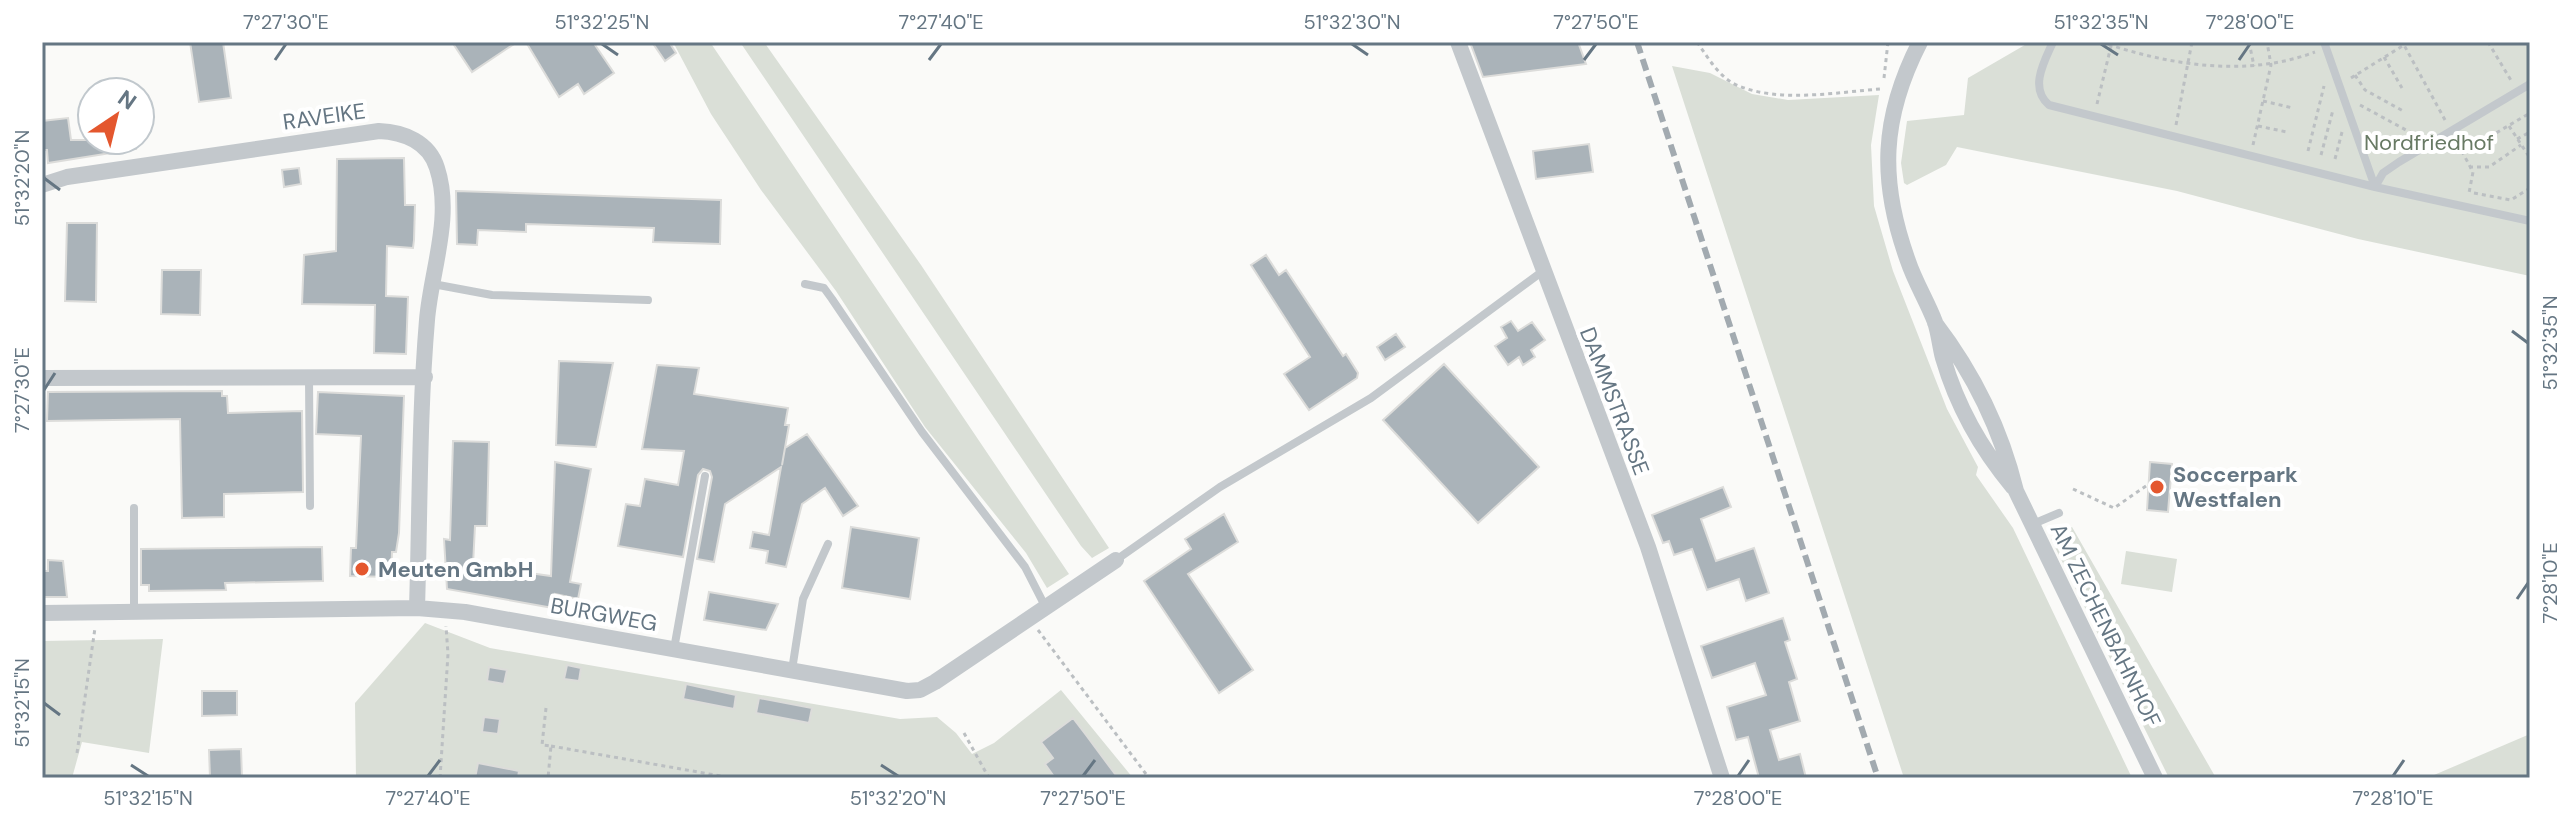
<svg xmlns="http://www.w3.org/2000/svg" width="2572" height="820" viewBox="0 0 2572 820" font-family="'DM Sans',sans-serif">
<rect width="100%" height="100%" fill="#fafaf8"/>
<path fill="#dadfd7" d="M673,42H710L1069,574L1047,588L1026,553L925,427L836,291L761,190L711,114Z
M740,42H764L921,265L1109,548L1092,558L1081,546Z
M2030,42H2530V276L2358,239L2177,191L1957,147L1946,165L1907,185L1904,183L1901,163L1907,121L1964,115L1968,78Z
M1672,66L1710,73L1752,94L1788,100L1879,95L1871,145L1874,206L1893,271L1947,409L1978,467L1976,475L2013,528L2132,778H1904Z
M2072,527L2216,778H2169L2051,539Z
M2126,551L2177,559L2172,592L2121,584Z
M425,623L490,648L900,719L937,717L956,733L972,754L994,743L1061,690L1133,778H356L355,703Z
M163,639L149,753L82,742L72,778H42V641Z
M2530,734V778H2427Z"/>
<path fill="#aab3b9" stroke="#dcdcda" stroke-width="2" d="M190,42H223L231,98L199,102Z
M452,42H517L472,72Z
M526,42H593L614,73L584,94L578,84L559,97Z
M652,42H669L676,53L665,61Z
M1470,42H1578L1586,64L1483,77Z
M68,118L71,140H135L136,149L48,163L47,150H42V121Z
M1589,144L1593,172L1536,179L1533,151Z
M404,158L405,205H415L414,240L413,248L387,246L386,296L408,297L406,354L374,353L375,305L302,304L304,255L336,251L337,159Z
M299,168L301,184L284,187L282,170Z
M456,191L721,200L720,244L653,242L654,228L526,224V232L478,230L477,245L457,244Z
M67,223H97L96,302L65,301Z
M1266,255L1279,275L1286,270L1343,356L1346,354L1358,373L1357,378L1309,410L1284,374L1310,357L1251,265Z
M162,270H201L200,315L161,314Z
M1511,321L1518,331L1532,322L1545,340L1531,350L1535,357L1523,365L1519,357L1508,365L1495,346L1507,338L1501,327Z
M1396,334L1405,347L1385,360L1377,347Z
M559,361L613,363L596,447L556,445Z
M1444,364L1539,467L1478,523L1383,420Z
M657,365L699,368L694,394L788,408L785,425H789L782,465L785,448L807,434L858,506L843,516L825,488L802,504L786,567L766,563L768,551L750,548L753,532L769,535L781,467L725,504L714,562L697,559L712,477L710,471L703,469L698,475L683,557L618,546L626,504L640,506L645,479L678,485L684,451L642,449Z
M222,391V396H227L228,413L302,411L303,492L224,494V517L182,518L180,419L47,421L48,392Z
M318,392L404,396L399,533L396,552H392L391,577L350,576L351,548H356L361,436L316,434Z
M453,441L489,442L487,526H475L473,565L551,576L555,462L591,469L570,582L581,584L578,599L555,594L553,608L447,589L444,539L450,540Z
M2150,462L2172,464L2168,512L2147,510Z
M1723,487L1731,507L1701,519L1716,561L1754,548L1769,593L1746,601L1739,579L1707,590L1692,549L1674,555L1669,541L1663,543L1652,515Z
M1224,514L1238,542L1188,574L1253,670L1219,693L1144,581L1191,549L1185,539Z
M851,527L919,538L910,599L842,588Z
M322,547L323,581L225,583L226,590L149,591V585H141V549Z
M48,560L63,561L67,597H43V571H48Z
M709,592L778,604L766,630L704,620Z
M1783,618L1790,640L1785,642L1797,679L1789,682L1800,721L1770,730L1779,760L1800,754L1806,778H1759L1748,737L1736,740L1727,707L1766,695L1755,663L1712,678L1701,646Z
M567,665L581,668L579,681L564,679Z
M489,667L507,670L504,684L487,681Z
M686,684L736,695L734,709L683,699Z
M202,691H237V715L202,716Z
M759,698L812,708L809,723L756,713Z
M484,717L500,719L498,734L482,732Z
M1073,718L1086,735L1118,778H1055L1045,764L1053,758L1041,742Z
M241,749L242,778H210L209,750Z
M478,763L519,771L518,778H475Z"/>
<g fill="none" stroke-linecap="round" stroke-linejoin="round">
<path stroke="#bbbfc2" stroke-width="3" stroke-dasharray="4 4" stroke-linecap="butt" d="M1697,42C1709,59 1720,79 1739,86C1781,103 1837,92 1881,89
M2101,42C2169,65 2246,78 2315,52
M2249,42L2254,66
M2488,42L2512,82
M2384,57L2402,88
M2355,75L2365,90L2405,112
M1884,78L1888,42
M2351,78L2404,45L2445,120
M2263,101L2293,108
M2097,104L2112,42
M2360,105L2417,136
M2176,125L2192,42
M2258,126L2287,132
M2509,126L2530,158
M2517,139L2530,132
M2458,144L2473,172L2469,193
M2253,145L2271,65L2267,42
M2308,151L2324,86
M2462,153L2530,113
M2321,155L2333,110
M2335,159L2342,132
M2469,167H2489L2521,145
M2474,193L2511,200L2530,188
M2073,489L2114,508L2149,484
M1038,630L1149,778
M546,708L542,745L551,746L548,778
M964,733L989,778
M551,746L732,778
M77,753L95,628
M440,778L448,654L446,626"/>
<path stroke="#c3c8cc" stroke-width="8" d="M2053,42C2044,62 2029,88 2049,105L2375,187L2324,42
M2530,84L2399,162L2383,173L2375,187L2530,221
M433,284L492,295L648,300
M805,284L824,288L832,299L922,432L1025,567L1046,608
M309,378L310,506
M134,508V612
M2033,524L2059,513
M1116,560L1220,487L1371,398L1543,271
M674,649L705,476
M792,670L803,599L828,544"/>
<path stroke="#c3c8cc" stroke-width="16" d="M1458,42L1648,547L1722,778
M1920,42C1881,118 1879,181 1908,261C1915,282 1927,301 1935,322C1939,334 1940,347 1943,358C1957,406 1981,449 2013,487
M42,185L67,177L379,131C404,132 429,142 437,168C453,217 431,271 427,320C419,415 420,512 417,608
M1935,323C1974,374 2001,429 2016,491L2155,778
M42,378L425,377
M42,613L417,608L465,612L907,691L920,690L935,682L1116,560"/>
<path stroke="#a2aab0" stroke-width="6" stroke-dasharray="12 6" stroke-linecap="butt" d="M1637,42L1878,778"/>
</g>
<path fill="none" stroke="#657683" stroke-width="3" d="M602,44L618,55M1352,44L1368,55M2101,44L2118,55M275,60L286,44M929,60L941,44M1584,60L1596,44M2239,60L2250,44M44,178L60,190M2512,331L2528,343M44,390L55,373M2517,599L2528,583M44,703L60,715M131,765L148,776M881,765L898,776M428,776L440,760M1083,776L1095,760M1738,776L1749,760M2393,776L2404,760"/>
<g fill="#e4572e" stroke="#fff" stroke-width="3">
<circle cx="2157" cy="487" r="8"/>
<circle cx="362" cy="569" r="8"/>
</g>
<g text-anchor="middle" stroke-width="8" stroke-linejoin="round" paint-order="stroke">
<g font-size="22" fill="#657683" stroke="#fff">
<text transform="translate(324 116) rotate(-8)" y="8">RAVEIKE</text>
<text transform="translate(1615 401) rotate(69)" y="8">DAMMSTRASSE</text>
<text transform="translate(604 614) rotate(10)" y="8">BURGWEG</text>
<text transform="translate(2106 625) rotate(64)" y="8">AM ZECHENBAHNHOF</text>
</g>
<g font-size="22" fill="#687a64" stroke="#fff">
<text x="2429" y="150">Nordfriedhof</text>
</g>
<g font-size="22" font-weight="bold" fill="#657683" stroke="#fff" text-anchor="start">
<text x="2173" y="482">Soccerpark<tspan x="2173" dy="25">Westfalen</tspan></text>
<text x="378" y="577">Meuten GmbH</text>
</g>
</g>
<rect width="2572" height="820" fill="none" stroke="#ffffff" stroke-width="88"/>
<g transform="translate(116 116) rotate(35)"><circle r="38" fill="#ffffff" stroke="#c1c8cd" stroke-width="2"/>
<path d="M0-6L14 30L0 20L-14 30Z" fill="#e4572e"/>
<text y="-12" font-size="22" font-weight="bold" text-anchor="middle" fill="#657683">N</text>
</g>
<rect x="44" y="44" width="2484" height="732" fill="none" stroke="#657683" stroke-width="3"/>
<g font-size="20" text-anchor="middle" fill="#657683">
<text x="286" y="29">7°27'30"E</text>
<text x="602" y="29">51°32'25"N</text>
<text x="941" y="29">7°27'40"E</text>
<text x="1352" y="29">51°32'30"N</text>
<text x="1596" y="29">7°27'50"E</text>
<text x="2101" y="29">51°32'35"N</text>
<text x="2250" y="29">7°28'00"E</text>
<text transform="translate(22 178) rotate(-90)" y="7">51°32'20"N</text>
<text transform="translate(2550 343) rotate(-90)" y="7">51°32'35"N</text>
<text transform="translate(22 390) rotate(-90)" y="7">7°27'30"E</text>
<text transform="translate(2550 583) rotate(-90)" y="7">7°28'10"E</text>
<text transform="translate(22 703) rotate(-90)" y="7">51°32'15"N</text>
<text x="148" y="805">51°32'15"N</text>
<text x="428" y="805">7°27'40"E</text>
<text x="898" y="805">51°32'20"N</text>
<text x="1083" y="805">7°27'50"E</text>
<text x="1738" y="805">7°28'00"E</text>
<text x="2393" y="805">7°28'10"E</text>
</g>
</svg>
